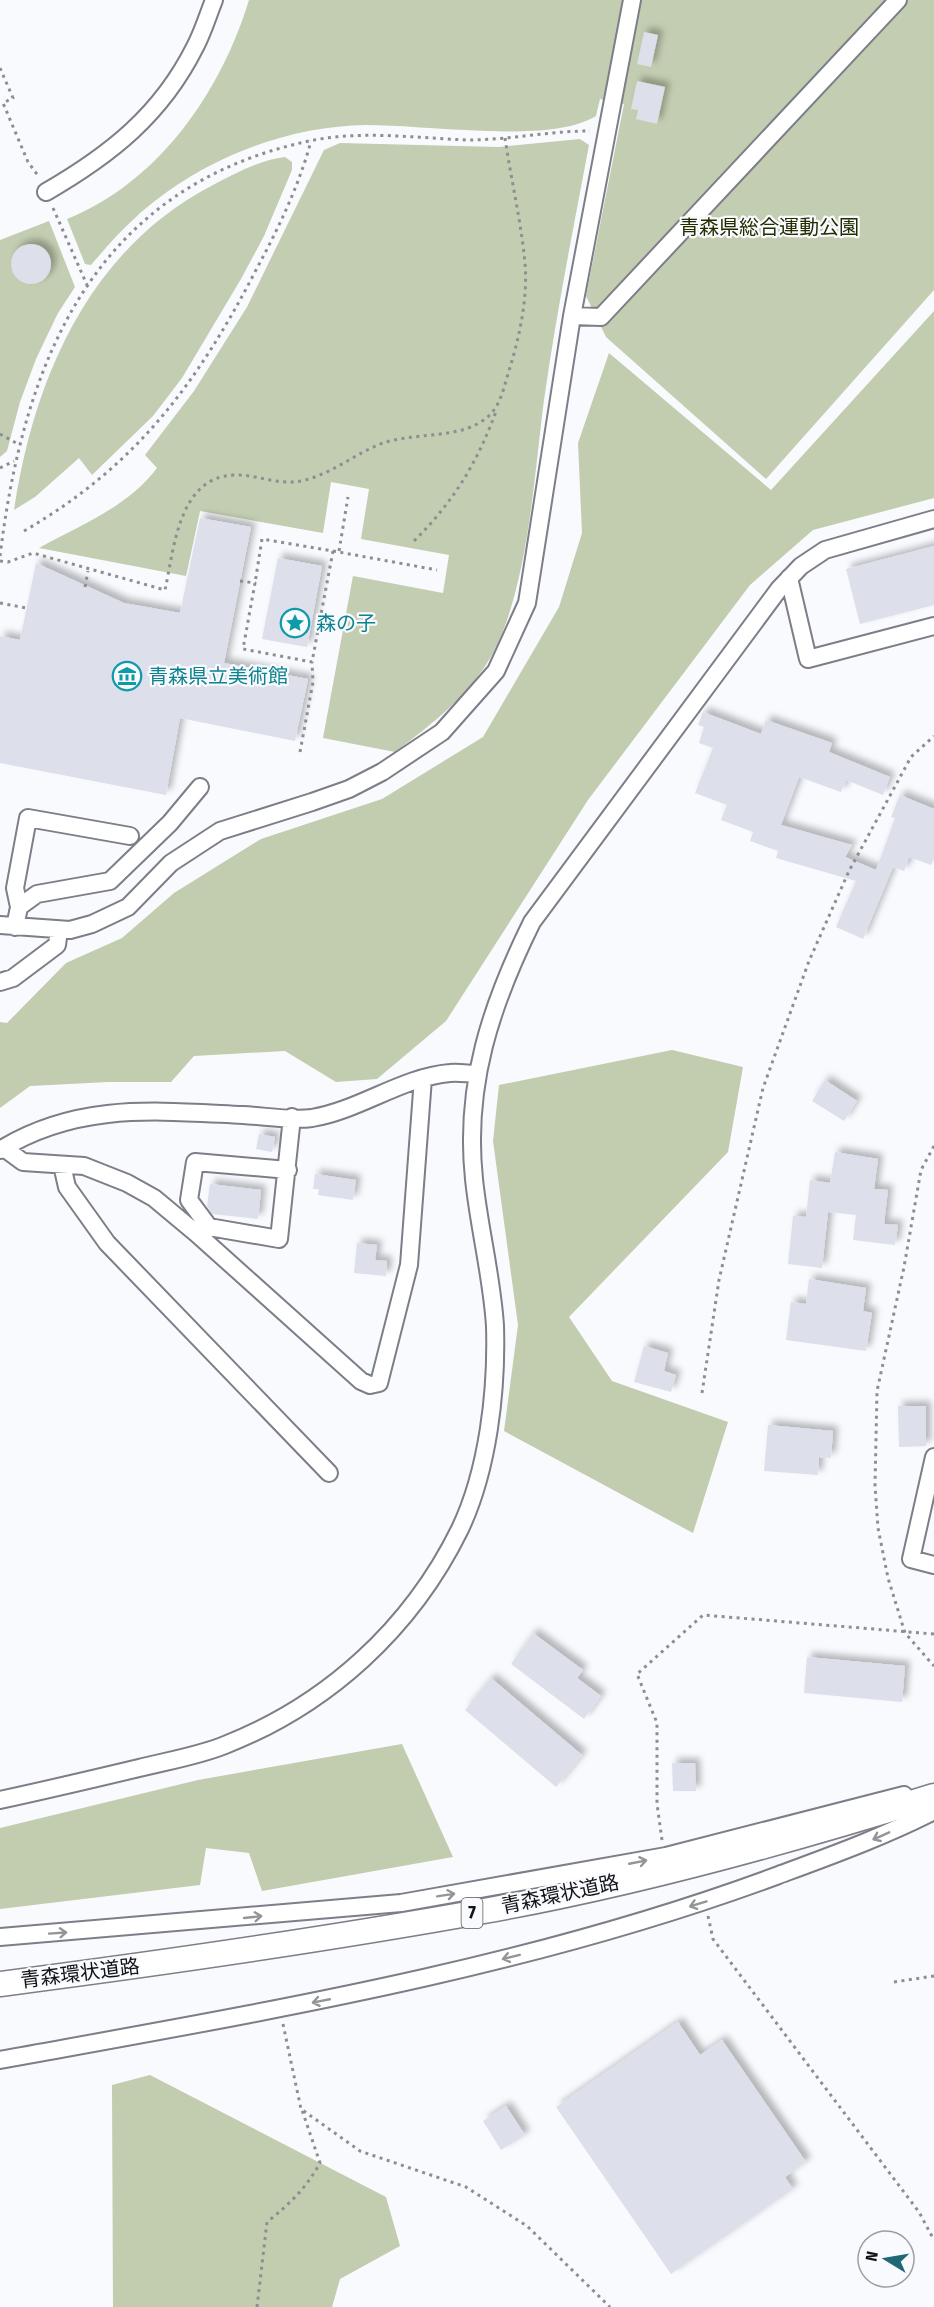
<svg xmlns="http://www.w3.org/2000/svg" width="934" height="2307" viewBox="0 0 934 2307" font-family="'Fira Sans Condensed','Noto Sans JP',sans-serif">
<defs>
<filter id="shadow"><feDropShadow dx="5" dy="-5" stdDeviation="3" flood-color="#0004"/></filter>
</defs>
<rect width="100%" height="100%" fill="#f9fafe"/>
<path fill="#c3cdb1" d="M249,0H934V290L766,479L606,337L586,296L624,104L600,99L596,116C565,135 502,132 466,130C433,129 400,125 366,125C283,126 196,162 135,218C119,232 105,249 91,265L85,264L67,219C159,182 221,92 249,0Z
M580,139L589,145C573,230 556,315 544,400C534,477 528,586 493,653C470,695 432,724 395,752L323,738L353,576L443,593L449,555L361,539L369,489L331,482L323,533L200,511L186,576L39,548C80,525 128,507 157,468L145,455L194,391L247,307L324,150L340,143L499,147Z
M285,157L292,162V170L264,236L241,279L182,378L153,416L92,475L79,458L35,497L14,510C34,378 89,249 213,185C235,173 260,160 285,157Z
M49,221L75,287L58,313L36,359L20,402L7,451L0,457V240Z"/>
<path fill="#c2ccae" d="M934,311V498L813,530L750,585L588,800L446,1021L377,1079L336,1082L285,1051L194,1056L171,1082H108L30,1086L0,1108V1022L7,1023L66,963L122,938L174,893L261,839L382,799L483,737L559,607L582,533L578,443L609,353L771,490Z
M672,1050L743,1067L728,1152L569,1317L612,1381L728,1422L693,1533L504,1431L518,1325L493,1141L499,1085Z
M402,1744L453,1857L262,1891L249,1853L206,1848L200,1885L0,1909V1828L198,1780Z
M150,2075L386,2197L400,2246L340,2279L332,2307H113L112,2085Z"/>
<path fill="#dddfea" filter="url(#shadow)" d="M644,32L658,35L651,67L637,64Z
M637,81L665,87L657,124L636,119L638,110L631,109Z
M11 264a20 20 0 1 1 40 0a20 20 0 1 1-40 0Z
M200,518L251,527L224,663L308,679L295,741L180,718L166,795L0,763V636L20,640L36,563L124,603L180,613Z
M934,546V605L860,624L846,569Z
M278,558L322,566L307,647L262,639Z
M703,712L761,734L766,720L832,743L829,752L890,777L883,795L846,780L841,792L799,777L781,825L852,845L845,857L876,870L895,818L891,817L900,795L934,809V858L931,865L909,857L904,871L893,867L863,939L836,927L856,881L776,858L778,851L750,841L753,832L721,820L727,805L695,793L713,748L699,743L704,727L698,725Z
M825,1080L857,1101L844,1121L812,1101Z
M259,1134L275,1137L272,1152L256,1149Z
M835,1152L878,1159L874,1189L888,1190L884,1224L898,1225L895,1245L853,1240L856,1215L828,1212L822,1268L788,1264L793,1216L806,1217L810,1180L830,1183Z
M315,1174L356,1180L353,1200L318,1195L319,1189H313Z
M210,1184L261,1190L258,1219L212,1214L207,1206Z
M357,1243L377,1245L375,1260L387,1261L386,1276L354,1273Z
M809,1279L866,1288L863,1311L872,1313L866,1351L786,1340L791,1302L806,1304Z
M644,1346L668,1353L664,1371L676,1375L671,1392L634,1382Z
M898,1406H926V1446L899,1447Z
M768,1425L833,1431L831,1458L819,1457L818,1475L764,1471Z
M533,1633L583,1670L577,1678L601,1696L584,1719L511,1664Z
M807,1657L905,1666L902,1702L804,1693Z
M491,1678L582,1755L556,1787L465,1710Z
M672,1763H695L696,1791H673Z
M678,2022L700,2055L722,2040L806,2162L785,2177L793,2189L671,2274L556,2107Z
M506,2106L525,2135L501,2150L483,2121Z"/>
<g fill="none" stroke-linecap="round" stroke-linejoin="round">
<g stroke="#7c7e88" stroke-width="20">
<path id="minor" d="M46,192C110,155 161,115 195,47C203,32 208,15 214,0
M572,316L601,317L898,0
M789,578L808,659L934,626
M19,907L15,888L28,818L130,836
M0,925L70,930L92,924L128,907L171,863L220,831L312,802L349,789L382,772L442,732L496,671L527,603L572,316L632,0
M15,927L19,907L37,894L110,881L170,823L200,787
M0,982L13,978L57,945L59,930
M4,1148L23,1162L84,1166L127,1183L154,1198L196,1233L361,1381L370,1385L379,1383L409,1265L423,1078
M0,1150C78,1102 156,1111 243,1115C265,1116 290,1121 312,1118C360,1110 402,1077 450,1073C459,1072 469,1074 477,1074
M62,1165L67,1187L107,1243L329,1473
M288,1170L195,1162L189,1200L209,1227L279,1239L292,1117
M934,1457L911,1559L934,1565
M0,1800C46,1790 93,1779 139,1768C167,1761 198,1756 225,1745C327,1705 411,1629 460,1529C488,1470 497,1391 495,1326C492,1277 479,1228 474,1179C464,1085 491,1005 532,922L779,589L801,566L825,550L934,519
M0,1937L401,1903L666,1856L904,1795
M0,2060C263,2012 525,1969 776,1876C830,1856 883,1837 934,1811"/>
</g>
<g stroke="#7c7e88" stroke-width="27">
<path id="highway" d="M0,1984C162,1963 323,1940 484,1911C636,1884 787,1842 934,1796"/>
</g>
<path stroke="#8d8e92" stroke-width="3" stroke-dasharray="3 4.5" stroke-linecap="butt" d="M0,68L13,98L3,103L28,162L39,177
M53,208L87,285
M0,434L18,444
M0,468L14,461
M24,531C136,466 197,384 256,270C278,229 299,186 311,141
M414,541C455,500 477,463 497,409
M333,551L437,570
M339,551L348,497
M0,556C24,359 95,187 309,141C361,130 415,138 468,140C508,140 549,131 590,131
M0,561L8,562L33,553L165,590C174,550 178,477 234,475C258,474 280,487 305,480C333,473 356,453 383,443C413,433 454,438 479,423C499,412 502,394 508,374C519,339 528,300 525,263C521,221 511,179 505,138
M240,581L255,583L243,649L312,662L333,551L262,539L255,583
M85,587L88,571
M0,603L26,608
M300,752L313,682L312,662
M934,1146L921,1170L904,1267L877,1391L875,1485L878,1528L888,1578L905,1633L934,1666
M702,1393L719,1280L763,1088L809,961L849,871L911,757L934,736
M662,1840L657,1804V1723L637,1674L703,1615L934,1634
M708,1916L713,1939L919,2212L934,2240
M894,1982L934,1976
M283,2024L301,2109L360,2151L466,2187L527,2226L610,2307
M257,2307L267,2222C290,2204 306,2188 320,2163L302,2110"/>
<use href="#minor" stroke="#fff" stroke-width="16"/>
<use href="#highway" stroke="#fff" stroke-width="24"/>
</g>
<defs><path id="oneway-shaft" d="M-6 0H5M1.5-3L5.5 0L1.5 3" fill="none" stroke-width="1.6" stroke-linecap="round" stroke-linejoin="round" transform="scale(1.5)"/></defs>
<g stroke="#959597">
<use href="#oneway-shaft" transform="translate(881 1836) rotate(156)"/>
<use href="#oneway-shaft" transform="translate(638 1862) rotate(-11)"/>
<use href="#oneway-shaft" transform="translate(446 1895) rotate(-9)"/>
<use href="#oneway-shaft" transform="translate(698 1904) rotate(163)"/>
<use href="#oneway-shaft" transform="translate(253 1917) rotate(-6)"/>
<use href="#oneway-shaft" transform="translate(58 1933) rotate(-4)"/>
<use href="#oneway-shaft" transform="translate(511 1957) rotate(166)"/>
<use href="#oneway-shaft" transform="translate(321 2001) rotate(169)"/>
</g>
<defs>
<g id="sight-ring" transform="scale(1.5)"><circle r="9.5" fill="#f9fafe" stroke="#0f9aa8" stroke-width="1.5"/><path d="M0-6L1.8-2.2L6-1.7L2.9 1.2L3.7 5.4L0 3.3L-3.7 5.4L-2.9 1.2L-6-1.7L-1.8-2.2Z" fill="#0f9aa8"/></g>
<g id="museum-ring" transform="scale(1.5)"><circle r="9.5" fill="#f9fafe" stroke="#0f9aa8" stroke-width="1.5"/><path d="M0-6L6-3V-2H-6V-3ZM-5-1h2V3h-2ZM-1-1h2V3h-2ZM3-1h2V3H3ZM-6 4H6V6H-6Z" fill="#0f9aa8"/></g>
</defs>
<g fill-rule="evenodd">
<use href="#sight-ring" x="295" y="623"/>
<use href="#museum-ring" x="127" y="676"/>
</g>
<g text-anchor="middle" stroke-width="4.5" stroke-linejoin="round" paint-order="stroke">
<rect fill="#f9fafe" stroke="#58585c" stroke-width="1.5" x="461.5" y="1898" width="21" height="30" rx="4.5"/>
<g font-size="18" font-weight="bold" fill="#131317">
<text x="472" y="1919">7</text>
</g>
<g font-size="20" fill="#222e00" stroke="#f9fafe">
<text x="769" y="234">青森県総合運動公園</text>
</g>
<g font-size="20" fill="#0d838f" stroke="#f9fafe" text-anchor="start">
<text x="316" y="630">森の子</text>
<text x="148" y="683">青森県立美術館</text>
</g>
<g font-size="20" fill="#131317" stroke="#f9fafe">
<text transform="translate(560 1894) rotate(-12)" y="7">青森環状道路</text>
<text transform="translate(80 1973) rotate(-7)" y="7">青森環状道路</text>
</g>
</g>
<g transform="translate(886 2259) rotate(281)"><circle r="28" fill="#f9fafe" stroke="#9d9ea2" stroke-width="1.5"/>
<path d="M0-4.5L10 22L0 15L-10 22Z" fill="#206875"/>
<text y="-9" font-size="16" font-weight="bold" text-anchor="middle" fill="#131317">N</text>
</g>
</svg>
